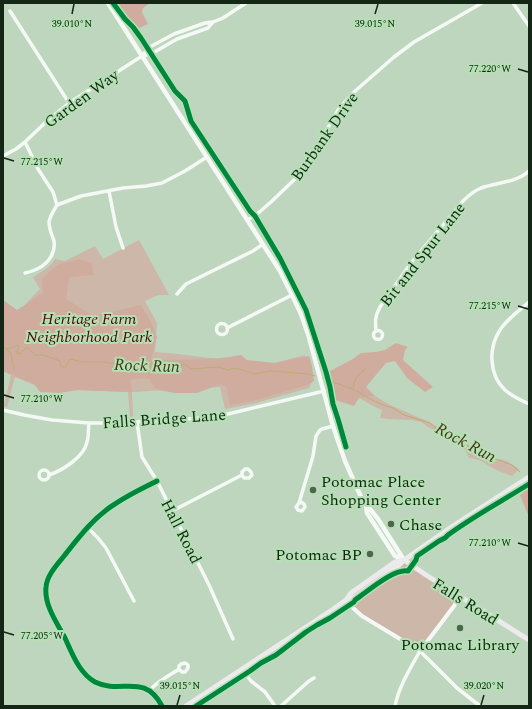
<svg xmlns="http://www.w3.org/2000/svg" width="532" height="709" viewBox="0 0 532 709" font-family="Spectral,serif">
<rect width="100%" height="100%" fill="#bed6be"/>
<path fill="#cdb7a9" d="M139,240L169,295H158L145,301L157,323L155,352L178,354L267,365L305,355L312,382L309,388L256,403L225,409L220,387L132,392L133,416L130,417L128,392L44,389L15,377L7,407L4,406L11,375L3,371V302L16,314L40,289L33,277C42,271 49,269 55,259L65,261L95,246L103,259Z
M375,396L390,405L427,421L467,444L487,458L495,461L500,459L507,461L519,469L512,476L496,470L479,460L469,458L463,446L457,441L428,427L421,422L411,420L389,419L380,418L382,410L373,406L359,398Z
M404,560L460,596L420,651L362,617L346,600L351,593Z"/>
<path fill="#cfac9e" d="M115,3H150L143,8L142,12L148,24L139,28L119,10Z
M79,259L92,263L93,275L69,277L66,299L93,316L141,305L151,322L157,337L151,360C181,359 211,361 241,355L247,360L275,363L309,356L312,366L314,381L307,385L256,400L230,405L227,388L221,384L197,393H175L159,390L155,388L149,379L141,378L131,380L132,392L78,390L59,393L40,392L34,384L3,371V300L17,310L43,293L42,279L57,265Z
M396,343L408,347L405,350L403,360L433,387L425,392L407,378L395,361L386,363L366,387L375,396L359,398L354,406L335,400L330,371L353,359L361,353L376,352L385,350Z
M529,488V516L526,510L520,495Z"/>
<g fill="none" stroke-linecap="round" stroke-linejoin="round">
<path stroke="#bdac70" stroke-width="1" d="M3,347C9,351 12,347 18,345L19,346L17,353L20,354L27,347L35,355H43L60,361V365L65,368L70,359L82,362H104L128,366L136,362L144,364L165,363C172,370 176,371 184,364L192,369L218,367L228,370L234,368L243,370L254,374L271,371L309,374L315,376
M6,349L11,353C11,358 14,364 14,369
M323,378H331L334,383L339,384L359,392L370,399L381,404L393,408L404,415L430,423L439,430L453,437L482,454L512,465L520,472
M351,388H353C355,377 358,376 365,369"/>
<path stroke="#f5f9f5" stroke-width="3.5" d="M513,3L529,26
M10,11L69,103
M142,56L148,48L174,34L205,23L213,22L223,18L246,3
M3,156L16,149L25,142L48,120L69,103L142,56L151,54L177,39L208,28L213,22
M109,191L116,227L123,248
M57,205L81,196L123,188L146,186L162,183L185,171L207,157
M247,220L255,216L272,201L295,179L311,157L338,110L354,92L394,57L414,42L482,3
M25,273C29,272 33,271 37,269C48,264 56,253 54,241C52,235 49,229 49,222C50,216 54,210 57,205L53,192L38,169L25,142
M177,294L186,284L253,251L263,244
M529,302C519,311 507,319 500,330C488,348 489,375 505,390C512,396 520,400 529,404
M216.5 329a5.5 5.5 0 1 1 11 0a5.5 5.5 0 1 1-11 0Z
M227,328L292,295
M373.5 335a4.5 4.5 0 1 1 9 0a4.5 4.5 0 1 1-9 0Z
M376,331C375,321 375,316 380,307L411,263L463,201C469,195 474,191 481,188C497,182 516,183 529,171
M3,410L24,415L52,420L89,423H114L189,419L224,415L324,391
M137,422L142,457L157,481L209,585L233,639
M39 475a5 5 0 1 1 10 0a5 5 0 1 1-10 0Z
M49,475C63,470 84,457 87,442C89,436 88,429 89,423
M157,481C143,488 128,495 115,504C94,517 79,537 64,556C57,565 47,575 46,587C44,605 57,623 65,638C72,653 79,673 95,682C121,695 144,672 162,706
M299,503L301,502L304,504L305,507L302,511L298,510L296,507L299,503L313,456L316,436L320,430L322,429L333,426
M172,511L242,475V472L245,469H248L251,472L252,475L249,478H244L242,475
M87,527L98,538L106,548L134,601
M242,670L251,681L265,692L275,706
M150,690C158,681 169,676 179,669V666L181,664L185,663L188,665V668L185,672H182L179,669
M281,706L309,681L314,678
M395,706C399,686 410,669 420,651L457,688L480,706"/>
<path stroke="#f5f9f5" stroke-width="4" d="M346,600L352,607L362,616L420,651L454,606L460,596"/>
<path stroke="#f5f9f5" stroke-width="4.5" d="M108,3L280,271L292,295L301,314L308,334L333,426L345,461L361,497L366,505L370,509L378,519L404,560
M366,505L367,513L395,556L404,560"/>
<path stroke="#edeaed" stroke-width="5" d="M404,560L426,575L529,640
M346,600L352,599L398,566L404,560L453,526L529,477
M186,706L332,610L346,600L351,593L395,562L404,560"/>
<g stroke="#b4e1b4" stroke-width="8">
<path id="cycleway" d="M113,3L125,19L133,27L141,38L175,91L185,101L191,121L250,211L255,216L280,258L306,310L326,372L330,387L333,404L338,419L346,447
M157,481C143,488 128,495 115,504C94,517 79,537 64,556C57,565 47,575 46,587C44,605 57,623 65,638C72,653 79,673 95,682C121,695 144,672 162,706
M196,706L250,671L261,663L276,655L306,632L317,625L330,618L354,602L355,600C367,592 394,568 408,571L416,560L417,556L439,541L445,538L448,535C474,516 502,501 529,484"/>
</g>
<use href="#cycleway" stroke="#00873e" stroke-width="5"/>
</g>
<path fill="none" stroke="#142615" stroke-width="1.5" d="M72,14L74,4M375,14L378,4M518,69L528,72M4,158L14,161M518,306L528,309M4,395L14,398M518,543L528,546M4,632L14,635M177,705L180,695M481,705L484,695"/>
<g fill="#506450" stroke="#b4e1b4" stroke-width="1.5">
<circle cx="313" cy="490" r="4"/>
<circle cx="391" cy="524" r="4"/>
<circle cx="370" cy="554" r="4"/>
<circle cx="460" cy="628" r="4"/>
</g>
<g text-anchor="middle" stroke-width="4" stroke-linejoin="round" paint-order="stroke">
<g font-size="16" fill="#142615" stroke="#b4e1b4">
<text transform="translate(81 98) rotate(-36)" y="6">Garden Way</text>
<text transform="translate(324 136) rotate(-55)" y="6">Burbank Drive</text>
<text transform="translate(422 254) rotate(-52)" y="6">Bit and Spur Lane</text>
<text transform="translate(164 418) rotate(-4)" y="6">Falls Bridge Lane</text>
<text transform="translate(182 531) rotate(63)" y="6">Hall Road</text>
<text transform="translate(466 601) rotate(32)" y="6">Falls Road</text>
</g>
<g font-size="16" font-style="italic" fill="#52070b" stroke="#b4e1b4">
<text x="89" y="324">Heritage Farm<tspan x="89" dy="18">Neighborhood Park</tspan></text>
</g>
<g font-size="16" fill="#142615" stroke="#b4e1b4" text-anchor="start">
<text x="321" y="487">Potomac Place<tspan x="321" dy="18">Shopping Center</tspan></text>
<text x="399" y="530">Chase</text>
<text x="362" y="560" text-anchor="end">Potomac BP</text>
<text x="460" y="650" text-anchor="middle">Potomac Library</text>
</g>
<g font-size="17" font-style="italic" fill="#473817" stroke="#b4e1b4">
<text transform="translate(147 365) rotate(2)" y="6">Rock Run</text>
<text transform="translate(466 442) rotate(28)" y="6">Rock Run</text>
</g>
</g>
<g font-size="10" text-anchor="middle" fill="#142615" stroke="#b4e1b4" stroke-width="4" stroke-linejoin="round" paint-order="stroke">
<text x="72" y="27">39.010°N</text>
<text x="375" y="27">39.015°N</text>
<text x="490" y="72">77.220°W</text>
<text x="42" y="165">77.215°W</text>
<text x="490" y="309">77.215°W</text>
<text x="42" y="402">77.210°W</text>
<text x="490" y="546">77.210°W</text>
<text x="42" y="639">77.205°W</text>
<text x="180" y="689">39.015°N</text>
<text x="484" y="689">39.020°N</text>
</g>
<rect width="532" height="709" fill="none" stroke="#142615" stroke-width="8"/>
</svg>
